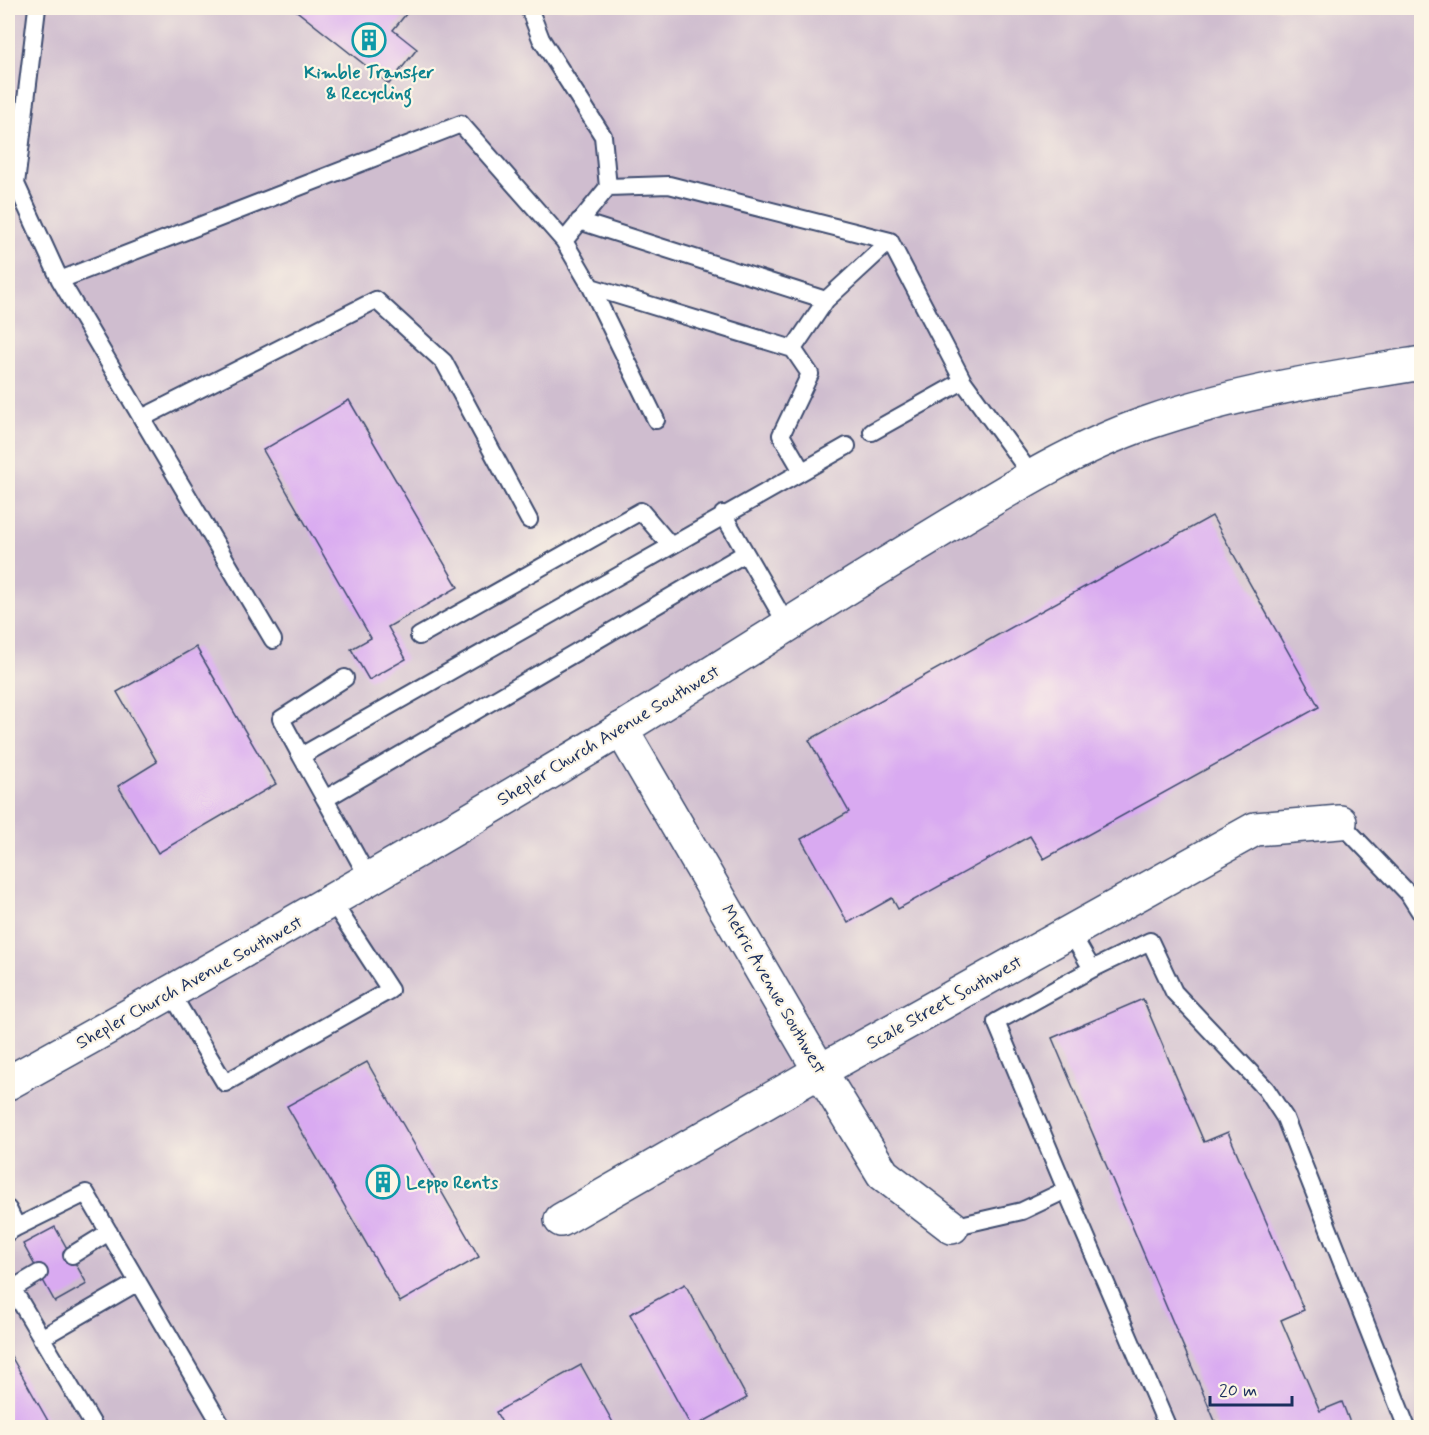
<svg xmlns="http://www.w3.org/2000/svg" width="1429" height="1435" viewBox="0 0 1429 1435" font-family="Mynerve,sans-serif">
<rect width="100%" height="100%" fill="#fcf5e5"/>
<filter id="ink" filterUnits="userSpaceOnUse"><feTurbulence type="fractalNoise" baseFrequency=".0167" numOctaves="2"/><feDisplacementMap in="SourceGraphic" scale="12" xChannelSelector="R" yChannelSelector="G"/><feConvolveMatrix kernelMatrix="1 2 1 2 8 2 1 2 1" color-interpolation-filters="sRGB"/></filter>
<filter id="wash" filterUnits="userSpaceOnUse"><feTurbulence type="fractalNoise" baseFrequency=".008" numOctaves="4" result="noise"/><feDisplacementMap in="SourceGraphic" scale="24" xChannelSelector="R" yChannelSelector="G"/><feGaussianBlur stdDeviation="1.35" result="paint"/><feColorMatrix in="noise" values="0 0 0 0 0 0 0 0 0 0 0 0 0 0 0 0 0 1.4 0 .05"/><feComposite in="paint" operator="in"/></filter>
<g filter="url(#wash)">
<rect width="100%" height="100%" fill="#f4e0c4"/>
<path fill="#cfbdcf" d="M8,8H1421V1427H8Z"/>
<g id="blocks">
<path fill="#d9aaf1" d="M293,8H411L393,30L417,49L389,84Z
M349,400L458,587L388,627L406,659L369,680L351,649L371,638L263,450Z
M1212,516L1319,707L1044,859L1030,836L898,909L892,898L848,923L801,839L849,812L809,740Z
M196,647L276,784L158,853L118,786L157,762L117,692Z
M1143,999L1204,1142L1228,1132L1304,1310L1281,1320L1320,1411L1342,1402L1352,1428H1218L1052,1038Z
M367,1062L479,1257L400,1302L287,1106Z
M55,1227L87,1284L55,1302L23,1244Z
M685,1284L747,1398L692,1428L630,1314Z
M11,1356L52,1428H8V1358Z
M581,1365L616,1428H505L496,1412Z"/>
</g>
</g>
<g filter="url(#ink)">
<use href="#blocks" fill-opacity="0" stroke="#3c4a6d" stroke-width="1.5"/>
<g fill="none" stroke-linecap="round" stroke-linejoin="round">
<g stroke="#3c4a6d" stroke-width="20">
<path id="service" d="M37,8L16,184L60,280L461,124L564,241L591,287L656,420
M529,8L541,39L603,136L608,187L564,241
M608,187L669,185L890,241L963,381
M579,221L826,300L890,241
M60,280L273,640
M591,287L793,349L826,300
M793,349L810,374L781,435L802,471
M142,418L376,300L444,362L529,520
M872,432L963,381L1032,476
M723,514L787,625
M419,636L641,511L670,545
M301,756L281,719L345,678
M325,799L301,756L847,446
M1340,822L1408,893L1422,915
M369,879L325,799L744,554
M1092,969L1150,941L1174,992L1266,1089L1285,1118L1407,1428
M171,993L225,1083L390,990L332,901
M1066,1190L1168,1428
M8,1209L17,1227L8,1232
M17,1227L86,1193L223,1428
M952,1227L1022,1211L1066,1190L996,1022L1092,969L1070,931
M72,1255L109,1232
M8,1281L95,1428
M12,1289L39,1273
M41,1338L138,1282"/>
</g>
<g stroke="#3c4a6d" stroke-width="36">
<path id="minor" d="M621,729L820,1071L883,1174L952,1227
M561,1220L820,1071L1255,829L1340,822"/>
</g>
<g stroke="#3c4a6d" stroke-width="36">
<path id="tertiary" d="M8,1083C214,969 419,852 620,730C723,667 824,601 927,539C998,496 1069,450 1147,423C1236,392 1329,378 1422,363"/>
</g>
<use href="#service" stroke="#fff" stroke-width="16"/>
<use href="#minor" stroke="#fff" stroke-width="33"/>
<use href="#tertiary" stroke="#fff" stroke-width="33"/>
</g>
</g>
<defs>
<g id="building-ring" transform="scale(1.725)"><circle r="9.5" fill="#fcf5e5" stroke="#0f9aa8" stroke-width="1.5"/><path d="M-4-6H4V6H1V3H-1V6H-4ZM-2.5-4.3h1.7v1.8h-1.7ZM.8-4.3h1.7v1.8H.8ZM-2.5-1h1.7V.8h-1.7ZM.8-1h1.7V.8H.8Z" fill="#0f9aa8"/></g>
</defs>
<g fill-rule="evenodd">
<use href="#building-ring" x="369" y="40"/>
<use href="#building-ring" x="383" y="1182"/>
</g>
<g text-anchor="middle" stroke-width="4.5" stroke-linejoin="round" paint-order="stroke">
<g font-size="18" font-weight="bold" fill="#0d838f" stroke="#fcf5e5">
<text x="369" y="78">Kimble Transfer<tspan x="369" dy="21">&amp; Recycling</tspan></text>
<text x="406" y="1188" text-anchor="start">Leppo Rents</text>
</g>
<g font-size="18" fill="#1b2f5e" stroke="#fcf5e5">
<text transform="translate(608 735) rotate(-31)" y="6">Shepler Church Avenue Southwest</text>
<text transform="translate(189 982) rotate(-29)" y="6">Shepler Church Avenue Southwest</text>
<text transform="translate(774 989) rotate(60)" y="6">Metric Avenue Southwest</text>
<text transform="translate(944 1002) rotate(-29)" y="6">Scale Street Southwest</text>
</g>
</g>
<rect width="1429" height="1435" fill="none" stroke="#fcf5e5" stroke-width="30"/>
<path d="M1210 1396v9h82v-9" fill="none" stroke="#1b2f5e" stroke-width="3"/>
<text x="1219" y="1396" font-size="18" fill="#1b2f5e" stroke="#fcf5e5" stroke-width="4.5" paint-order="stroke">20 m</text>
</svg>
